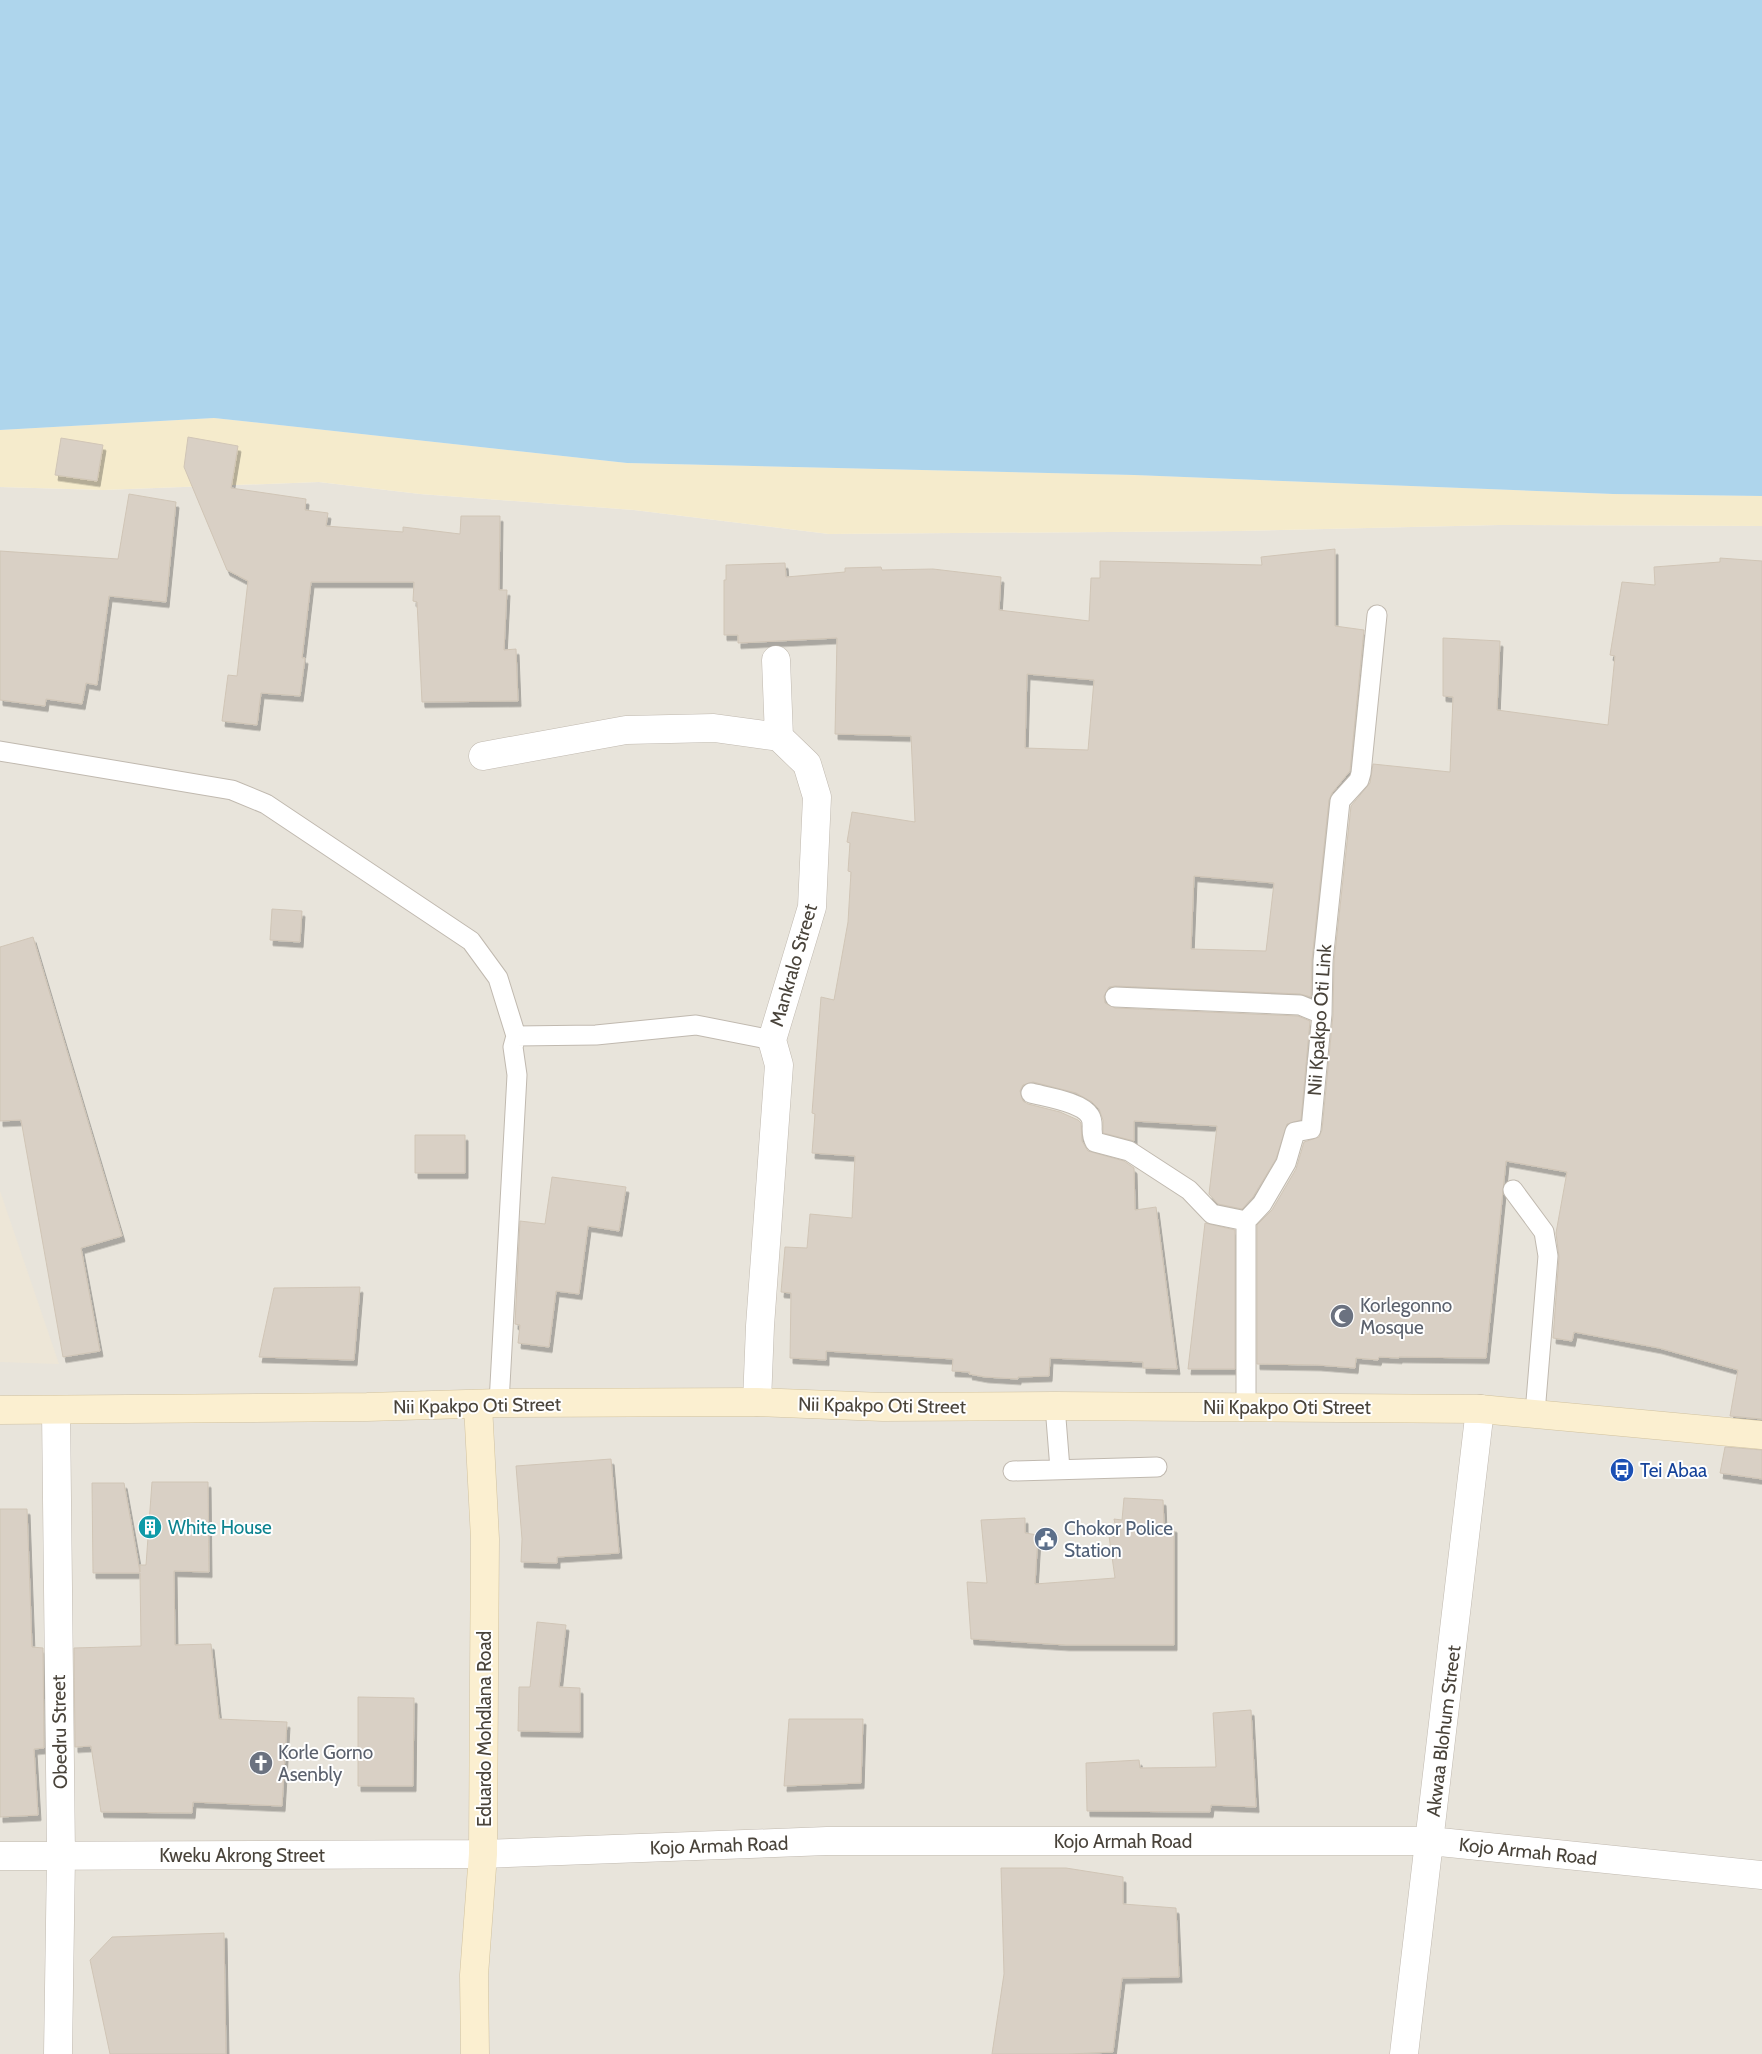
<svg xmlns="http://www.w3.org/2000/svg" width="1762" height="2054" viewBox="0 0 1762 2054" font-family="Cabin,sans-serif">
<defs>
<filter id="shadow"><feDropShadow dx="3" dy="5.5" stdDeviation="0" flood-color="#0004"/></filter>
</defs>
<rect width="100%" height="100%" fill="#f5f2ec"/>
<path fill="#e8e4db" d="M319,482L420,494L634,510L829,534L1237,531L1499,525L1762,526V2054H0V487L103,490Z"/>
<path fill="#ede6d7" d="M0,1191L59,1364L0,1362Z"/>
<path fill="#f5ebcc" d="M214,418L627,463L1134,475L1613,494L1762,496V526L1499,525L1237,531L829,534L634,510L420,494L319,482L103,490L0,487V430Z"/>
<path fill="#aed5ec" d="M0,0H1762V496L1613,494L1134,475L627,463L214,418L0,430Z"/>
<path fill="#d9d0c5" stroke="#d0c5b6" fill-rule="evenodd" filter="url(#shadow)" d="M188,437L238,446L231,488L306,499L305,510L328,513L326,526L403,532V527L460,534L461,516H500L499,590H507L504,650L516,649L518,701L422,702L417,602L413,601L414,582H311L302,658H305L300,696L261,693L257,725L222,721L228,675L237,676L248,581L227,570L184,467Z
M61,438L103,445L97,481L55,475Z
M129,494L176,502L166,602L109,596L97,685L86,683L82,704L46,699L45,706L0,700V551L118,559Z
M1335,549V626L1364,630L1350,771L1332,793L1329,800L1312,960L1311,997L1300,994L1115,986L1109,987L1104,996L1105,1003L1115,1008L1298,1016L1310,1021L1301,1120L1287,1124L1276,1159L1253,1197L1242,1209L1218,1204L1209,1194L1217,1126L1134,1121V1141L1103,1133V1120L1099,1109L1092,1102L1076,1093L1033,1082L1023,1085L1020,1091L1023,1101L1028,1104L1060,1112L1078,1120L1081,1123L1082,1141L1088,1151L1124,1161L1134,1168L1135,1210L1156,1207L1177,1369L1143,1368V1362L1050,1358L1049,1376L1018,1377V1379L985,1377L969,1374L970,1372L952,1371L953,1359L826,1351V1360L790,1358L791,1293L781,1292L785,1247L807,1248L810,1214L852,1218L855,1156L812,1153L815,1114L812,1113L821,997L834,1000L848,922L851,872L848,871L850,843L847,842L852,812L915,822L911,736L835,734L837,638L738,643V635H724V580H726V565L785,563L786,577L845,572V568L881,567L882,570L933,569L1001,577L999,610L1089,621L1091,578H1100V561L1262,565L1261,557ZM1027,674L1094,680L1088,750L1025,748ZM1194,876L1274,883L1266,951L1191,949Z
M1720,558L1762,561V1419L1730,1416L1738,1370L1659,1348L1574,1332L1572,1341L1553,1338L1559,1257L1556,1233L1567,1172L1506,1161L1486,1358L1399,1357V1358L1379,1357L1378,1360L1356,1358L1355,1368L1318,1365L1257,1364V1225L1272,1210L1296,1169L1304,1142L1319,1137L1322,1130L1333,1015L1334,962L1351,806L1370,783L1373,764L1450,772L1453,697L1443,696V638L1500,641L1497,710L1608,725L1615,656L1610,655L1622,582L1655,585L1654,567L1720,562Z
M272,909L302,911L300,942L270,940Z
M33,937L122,1236L81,1248L100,1351L63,1357L21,1120L0,1121V947Z
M415,1135H465V1173H415Z
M552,1177L626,1187L619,1231L588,1226L579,1294L556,1291L549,1347L518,1343L520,1325L515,1324L520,1221L545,1224Z
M1205,1223L1235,1230V1369H1188Z
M360,1287L354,1360L259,1357L274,1288Z
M1725,1447L1762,1450V1479L1720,1473Z
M611,1459L619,1553L557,1557V1563L521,1562L522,1539L516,1466Z
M152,1482H208L209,1572L174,1571L175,1645L211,1644L219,1719L287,1722L282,1806L193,1802L192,1813L101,1812L91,1746L75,1747L74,1648L141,1646L140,1573H93L92,1483H124L140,1572V1565H146Z
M1124,1498L1163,1500L1164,1526L1174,1527V1645H1066L971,1639L967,1582L987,1583L981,1520L1025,1518V1533L1038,1535L1035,1584L1115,1578L1109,1536L1118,1537L1114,1519L1122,1520Z
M0,1509H27L32,1647L43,1648L44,1748L34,1749L38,1815L0,1817Z
M537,1622L566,1625L559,1687L580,1688V1732L518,1731L519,1687H530Z
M358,1697L414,1698L413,1786H358Z
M1251,1710L1256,1807L1211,1805L1210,1812L1087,1811L1086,1763L1139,1760L1140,1768L1216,1767L1213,1713Z
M789,1719H863L861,1783L784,1786Z
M1001,1868H1066L1123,1877V1904L1176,1908L1179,1977L1122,1978L1113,2052L1069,2054H992L1004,1974Z
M224,1933L226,2054H110L90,1960L112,1937Z"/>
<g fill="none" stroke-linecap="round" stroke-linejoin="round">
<g stroke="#c0b9af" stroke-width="21">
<path id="lane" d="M0,751L232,790L266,804L471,941L498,978L516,1036L513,1047L517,1075L499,1403
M1115,997L1300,1005L1322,1014
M516,1036L596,1035L696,1025L772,1040
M1031,1093C1046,1097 1082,1102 1090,1116C1095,1124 1089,1132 1095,1142L1129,1151L1189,1190L1212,1214L1246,1221
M1513,1190L1544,1232L1548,1256L1535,1413
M1055,1406L1060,1469
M1246,1407V1221L1262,1204L1286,1163L1295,1132L1311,1129L1322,1014L1323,961L1340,801L1359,780L1361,773L1377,615
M1013,1471L1157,1467"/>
</g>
<g stroke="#c0b9af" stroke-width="29">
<path id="street" d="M483,756L626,730L714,728L779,737
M757,1402L760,1326L779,1065L772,1040L812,907L817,797L807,764L779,737L776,660
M56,1410L61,1856L58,2054
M0,1856L483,1854L827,1841H1430L1762,1875
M1404,2054L1480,1409"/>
</g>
<g stroke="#d1c29f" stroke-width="29">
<path id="secondary" d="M0,1410L367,1407L499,1403L757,1402L883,1407L1055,1406L1480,1409L1762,1435
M475,2054L474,1975L483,1854L484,1678L485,1539L478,1405"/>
</g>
<use href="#lane" stroke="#fff" stroke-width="19"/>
<use href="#street" stroke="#fff" stroke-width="28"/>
<use href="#secondary" stroke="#fbefd0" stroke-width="28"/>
</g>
<defs>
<g id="mosque-disc" transform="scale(1.25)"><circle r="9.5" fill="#6b7280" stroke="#fff"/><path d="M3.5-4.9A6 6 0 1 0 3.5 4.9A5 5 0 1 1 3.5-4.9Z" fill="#fff"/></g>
<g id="bus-disc" transform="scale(1.25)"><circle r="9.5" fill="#1a4fb4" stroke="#fff"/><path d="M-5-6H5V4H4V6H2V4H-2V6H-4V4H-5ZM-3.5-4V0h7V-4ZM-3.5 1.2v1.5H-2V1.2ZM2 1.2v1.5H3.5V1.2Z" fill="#fff"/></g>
<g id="building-disc" transform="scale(1.25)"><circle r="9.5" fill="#0f9aa8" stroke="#fff"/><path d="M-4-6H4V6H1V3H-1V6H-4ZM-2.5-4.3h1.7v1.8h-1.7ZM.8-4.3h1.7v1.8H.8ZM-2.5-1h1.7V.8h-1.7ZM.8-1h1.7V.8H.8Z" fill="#fff"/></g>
<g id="civic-disc" transform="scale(1.25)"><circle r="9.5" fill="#5c6f8a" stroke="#fff"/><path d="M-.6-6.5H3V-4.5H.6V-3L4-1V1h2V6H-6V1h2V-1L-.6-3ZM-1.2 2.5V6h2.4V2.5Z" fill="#fff"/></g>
<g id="church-disc" transform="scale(1.25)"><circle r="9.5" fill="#6b7280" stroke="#fff"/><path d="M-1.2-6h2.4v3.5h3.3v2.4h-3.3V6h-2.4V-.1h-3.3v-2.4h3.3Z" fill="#fff"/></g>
</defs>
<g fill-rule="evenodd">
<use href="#mosque-disc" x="1342" y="1316"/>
<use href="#bus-disc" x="1622" y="1470"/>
<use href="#building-disc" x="150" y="1527"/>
<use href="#civic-disc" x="1046" y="1539"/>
<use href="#church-disc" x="261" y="1763"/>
</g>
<g text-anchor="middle" stroke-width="4" stroke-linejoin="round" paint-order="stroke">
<g font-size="19" fill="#49433a" stroke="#fff">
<text transform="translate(793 965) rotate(-74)" y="7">Mankralo Street</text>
<text transform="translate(1319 1020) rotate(-86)" y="7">Nii Kpakpo Oti Link</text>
<text transform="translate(477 1405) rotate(-1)" y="7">Nii Kpakpo Oti Street</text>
<text transform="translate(882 1405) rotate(1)" y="7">Nii Kpakpo Oti Street</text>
<text x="1287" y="1414">Nii Kpakpo Oti Street</text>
<text transform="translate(484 1729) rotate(-90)" y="7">Eduardo Mohdlana Road</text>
<text transform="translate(1443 1731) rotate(-83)" y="7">Akwaa Blohum Street</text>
<text transform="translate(59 1732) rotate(-91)" y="7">Obedru Street</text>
<text x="1123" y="1848">Kojo Armah Road</text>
<text transform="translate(719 1845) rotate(-2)" y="7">Kojo Armah Road</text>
<text transform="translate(1528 1851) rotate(6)" y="7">Kojo Armah Road</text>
<text x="242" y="1862">Kweku Akrong Street</text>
</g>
<g font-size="19" fill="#5b616d" stroke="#fff" text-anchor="start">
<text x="1360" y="1312">Korlegonno<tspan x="1360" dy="22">Mosque</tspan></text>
<text x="278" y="1759">Korle Gorno<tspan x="278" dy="22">Asenbly</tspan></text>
</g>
<g font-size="19" fill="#164399" stroke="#fff" text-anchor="start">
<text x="1640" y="1477">Tei Abaa</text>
</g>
<g font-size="19" fill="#0d838f" stroke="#fff" text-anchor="start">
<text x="168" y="1534">White House</text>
</g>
<g font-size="19" fill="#4e5e75" stroke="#fff" text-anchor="start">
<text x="1064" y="1535">Chokor Police<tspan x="1064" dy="22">Station</tspan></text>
</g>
</g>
</svg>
